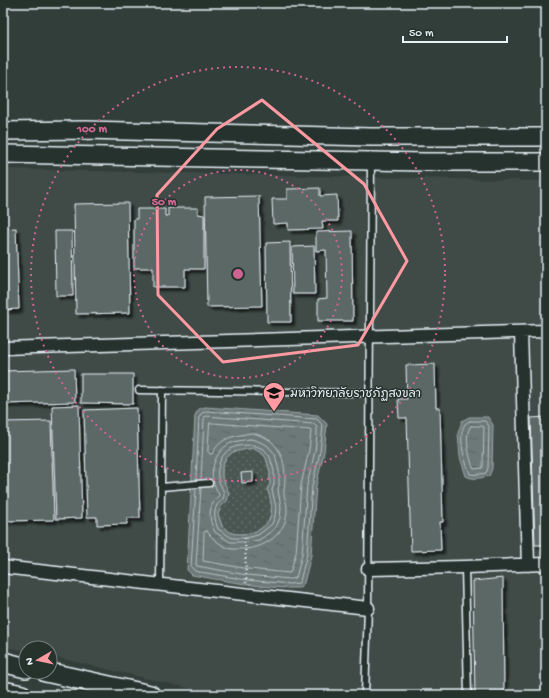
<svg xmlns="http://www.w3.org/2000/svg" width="549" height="698" viewBox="0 0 549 698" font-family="'Gochi Hand','Playpen Sans Thai',sans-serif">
<defs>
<pattern id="grass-dots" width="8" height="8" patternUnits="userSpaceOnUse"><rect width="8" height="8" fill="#495651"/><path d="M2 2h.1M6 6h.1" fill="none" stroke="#636f6b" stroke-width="1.8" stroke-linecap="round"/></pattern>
<pattern id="water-ripples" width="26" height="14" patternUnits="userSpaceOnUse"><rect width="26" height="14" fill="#6d7978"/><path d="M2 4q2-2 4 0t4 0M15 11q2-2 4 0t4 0" fill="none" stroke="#5b6363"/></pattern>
<filter id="shadow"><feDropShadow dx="3.5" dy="3.5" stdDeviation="1" flood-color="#0009"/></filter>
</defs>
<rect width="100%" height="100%" fill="#323e39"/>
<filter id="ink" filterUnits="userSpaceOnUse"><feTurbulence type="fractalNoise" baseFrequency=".025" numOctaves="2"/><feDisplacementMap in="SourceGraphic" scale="8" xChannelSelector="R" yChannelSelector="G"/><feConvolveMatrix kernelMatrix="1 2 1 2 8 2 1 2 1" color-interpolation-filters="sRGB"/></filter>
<g filter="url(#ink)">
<path fill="#3f4b46" d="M3,169L546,181V695H218L50,656V648H26V651L3,646Z"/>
<path fill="url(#grass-dots)" stroke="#98a4a4" d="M252,448L262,453L266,458L270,472V484L267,489C275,508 274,527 250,533C245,534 237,535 232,533C228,531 225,528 222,526L218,514L221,507L227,501L229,494L222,477V467L226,458L233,452Z"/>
<path fill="url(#water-ripples)" stroke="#9ea9ab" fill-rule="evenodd" d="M205,407L318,415L327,424L324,452L316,486L311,555L304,583L300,588C265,589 227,581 192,575L187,570L195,415L199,409ZM252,448L262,453L266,458L270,472V484L267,489C275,508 274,527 250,533C245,534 237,535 232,533C228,531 225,529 222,526L218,514L221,507L227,501L229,493L222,477V467L226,458L233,452Z
M469,417H488L493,425L492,469L489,476C481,478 473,480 466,476L460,457L458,433L462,421Z"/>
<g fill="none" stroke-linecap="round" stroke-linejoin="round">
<path stroke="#b7c1c5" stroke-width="1" d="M470,421H485L489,426L488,468L486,473C481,474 475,475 470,474C465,462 457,436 465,424C466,423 468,422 470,421Z
M210,423H212L310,430L311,431L309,450L301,485L296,553L290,573L248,569L203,561L204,533L205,531H207C211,538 223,547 231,549C236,549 242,549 246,549C268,547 288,531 287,508C287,502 283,496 284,490C287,471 284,446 264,437C261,436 257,434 253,433C249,433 245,434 241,435C227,437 219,441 212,454H210L208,452Z
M471,426H482L484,427L483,467L482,468L475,469L473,468C470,458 463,435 471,426Z
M250,439L255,440L267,445L275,454L279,471V485L278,490L281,507L280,518L276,527L269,533L259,540L247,542H230L215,532C210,523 208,512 213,503C215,499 217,498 219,495C217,490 214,485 213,480C210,468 217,450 229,444C235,441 243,440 250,439Z
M253,445L264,449L270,457L274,471V484L272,490L276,507L275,516L272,524L266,529L258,535L246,538H232L218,529C215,521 213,513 217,505C220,501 224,500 224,495C224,489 218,483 218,477C216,467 222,452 232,448C238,445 247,445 253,445Z
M196,488L191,567L195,571L247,580L290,584L299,583L300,581L307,554L312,486L320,452L323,426L317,419L206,411L202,413L199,417L196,480
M201,488L196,565L197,566L247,575L290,579L296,578L302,554L307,485L315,451L317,435V427L314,424L205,416L204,419L201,480"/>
</g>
<path fill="#5c6865" stroke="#e8f1f8" filter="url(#shadow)" d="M320,188V196L337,195L338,221H322L323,229L288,230V223L273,224L272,199H287V189Z
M259,196L262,306L207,307L205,197Z
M128,203L130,313L76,314L74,204Z
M168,208H198V214L204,215V269H185V287H153V268H134V219H137V209H165V216H168Z
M16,228L19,309L3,310V229Z
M55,231H72L73,296H56Z
M352,231L353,321H318V299L327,298L326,250L316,251V232Z
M290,242L291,322H267L266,243Z
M314,246L315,294H293L292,247Z
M435,364L436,408H440L443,522H440L441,550L411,551L407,418H399L398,399H407L406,365Z
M74,369L75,402L3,404V371Z
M81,374H133V404L81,403Z
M79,405L82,518L56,519L52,406Z
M137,408L140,518H127V524L97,525V517H87L84,410Z
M546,417V545H535L531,418Z
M51,421L54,520L3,521V422Z
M253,472V482L242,483L241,473Z
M503,578L504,695H475L473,581Z"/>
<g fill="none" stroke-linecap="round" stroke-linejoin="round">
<g stroke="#e8f1f8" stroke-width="9">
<path id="service" d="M139,390L369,393
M161,487L209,483
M465,567L468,695
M160,585L162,390
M365,695L368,608L371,163"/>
</g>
<g stroke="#e8f1f8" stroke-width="15">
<path id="minor" d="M521,332L528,565
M3,348L546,331
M3,567L368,608
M368,569L465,567L546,564"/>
</g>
<g stroke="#e8f1f8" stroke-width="20">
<path id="secondary" d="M3,131L85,130L371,137H546
M3,154L424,162H546"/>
</g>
<g stroke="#e8f1f8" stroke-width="22">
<path id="primary" d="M3,662L26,668
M46,672L150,695
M3,691L22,695"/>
</g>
<path stroke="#e8f1f8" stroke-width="2.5" stroke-dasharray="1 3" stroke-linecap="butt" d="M245,534L246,583"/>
<use href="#service" stroke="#26332d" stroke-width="6"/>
<use href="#minor" stroke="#26332d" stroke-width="12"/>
<use href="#secondary" stroke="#26332d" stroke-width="17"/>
<use href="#primary" stroke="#26332d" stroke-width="19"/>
</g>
</g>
<path fill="none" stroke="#ff9aa2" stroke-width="3" stroke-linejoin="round" d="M262,100L364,184L407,261L358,345L223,362L158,295L157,195L217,129Z"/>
<g fill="none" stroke="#cf6492" stroke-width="2" stroke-dasharray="2 4">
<circle cx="238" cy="274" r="104"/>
<circle cx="238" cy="274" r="207"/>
</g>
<defs>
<g id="university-pin" transform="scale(1.15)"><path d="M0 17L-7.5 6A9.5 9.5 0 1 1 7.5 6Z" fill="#ff9aa2" stroke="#26332d"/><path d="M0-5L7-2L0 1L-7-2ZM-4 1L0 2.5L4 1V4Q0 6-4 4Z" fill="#111"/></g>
</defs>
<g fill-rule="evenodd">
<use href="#university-pin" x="274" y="393"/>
</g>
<g text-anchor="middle" stroke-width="3" stroke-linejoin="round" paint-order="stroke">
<g font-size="12" fill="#e8f1f8" stroke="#26332d" text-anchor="start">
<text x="290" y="397">มหาวิทยาลัยราชภัฏสงขลา</text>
</g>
</g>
<circle cx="238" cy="274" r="6" fill="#cf6492" stroke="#26332d" stroke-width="2"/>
<g font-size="12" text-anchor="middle" font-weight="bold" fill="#cf6492" stroke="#26332d" stroke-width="3" stroke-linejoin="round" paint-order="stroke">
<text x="92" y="132">100 m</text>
<text x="164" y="205">50 m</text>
</g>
<rect width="549" height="698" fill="none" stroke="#26332d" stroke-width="16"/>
<rect x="8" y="8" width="533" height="682" fill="none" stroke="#e8f1f8" stroke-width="1.5" filter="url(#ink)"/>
<g transform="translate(38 660) rotate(261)"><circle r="19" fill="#26332d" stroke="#747f7e"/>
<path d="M0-3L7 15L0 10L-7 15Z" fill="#ff9aa2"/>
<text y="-6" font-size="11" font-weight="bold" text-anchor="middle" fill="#e8f1f8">N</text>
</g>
<path d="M403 36v6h104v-6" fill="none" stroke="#e8f1f8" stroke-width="2"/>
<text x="409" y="36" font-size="12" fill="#e8f1f8" stroke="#26332d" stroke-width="3" paint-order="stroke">50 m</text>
</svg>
